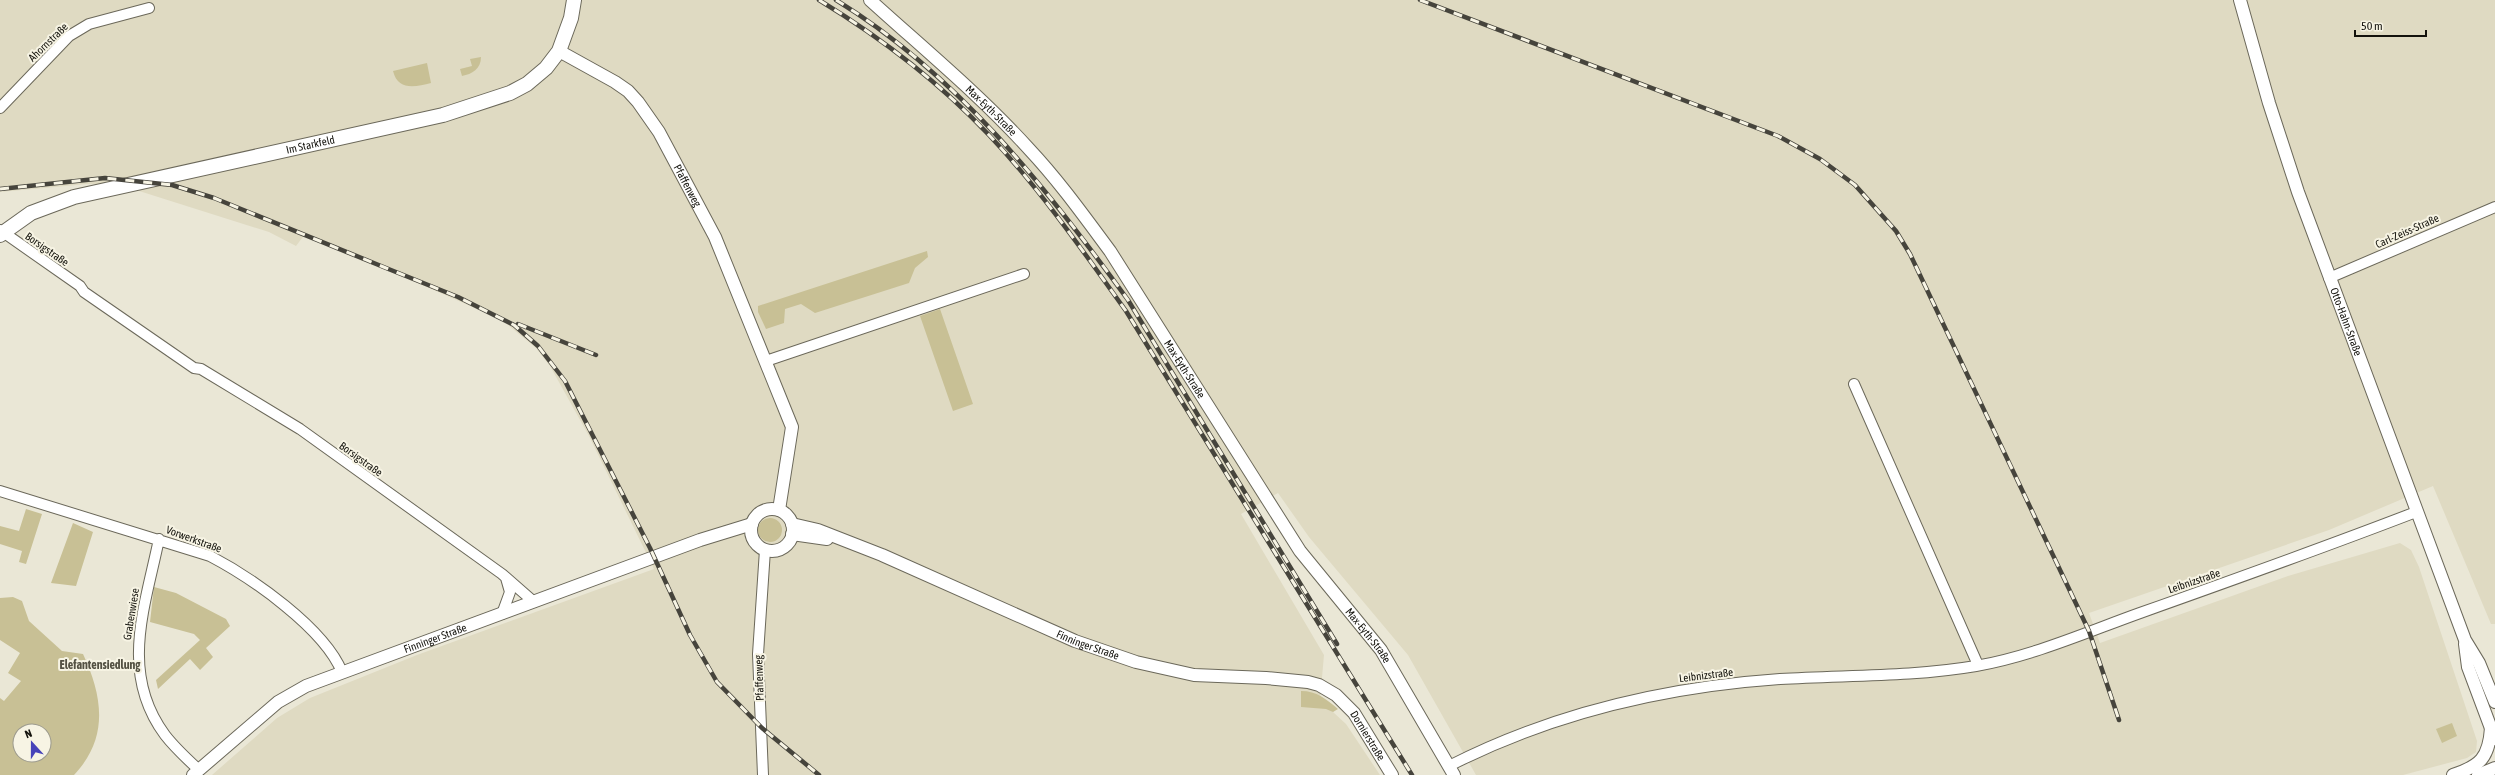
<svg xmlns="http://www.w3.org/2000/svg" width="2495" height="775" viewBox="0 0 2495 775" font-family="'Asap Condensed',sans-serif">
<rect width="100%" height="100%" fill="#eae7d6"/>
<path fill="#dfdac2" d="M0,0H2495V624H2491L2433,486L2329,530L2089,613L2100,643L2288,576L2400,543L2411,550L2419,567L2477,741L2476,752L2467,758L2403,775H1476L1408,655L1309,537L1278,493L1241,514L1324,655L1320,700L1346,724L1380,775H212L277,718L310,698L417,655L654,569L589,436L550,366L536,348L502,320L309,235L305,234L296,246L269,232L117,184H87L0,192Z"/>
<path fill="#c8c095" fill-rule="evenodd" d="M481,57C481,69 472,74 462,76L460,69L472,66L470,59Z
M427,63L431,83C415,87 398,91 393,71Z
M927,251L928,257L915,268L909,283L815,313L801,304L785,309L784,323L766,329L758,312V306Z
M940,309L973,404L953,411L920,316Z
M26,509L42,514L26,564L19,562L22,551L0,544V526L19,531Z
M758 530a12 12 0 1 1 24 0a12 12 0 1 1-24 0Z
M73,523L93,532L76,586L51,583Z
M154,587L176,593L226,619L230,626L206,648L213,657L200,670L190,659L158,689L156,680L200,640L194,634L150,622Z
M13,597L22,601L29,621L62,651L83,654C103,697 109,738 74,775H0V698L4,701L21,681L8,673L20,653L0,640V598ZM20,731H44V755H20Z
M1301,691C1317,691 1326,699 1338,709L1333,712L1326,709L1301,707Z
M2452,723L2457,736L2442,743L2436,729Z"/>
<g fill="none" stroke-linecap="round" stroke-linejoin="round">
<g stroke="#6b685a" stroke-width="12">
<path id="minor" d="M0,108L69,36L89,24L149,8
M0,230L80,286L84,292L194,368L201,369L300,429L502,574L534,602
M2329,278L2495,207
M766,361L1024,274
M1854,384L1978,665
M0,491L210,556C252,578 324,628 342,672
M159,539C145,607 119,673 165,735C175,748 187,759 199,770
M502,614L510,592L506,578
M1449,766C1553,713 1664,687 1780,679C1845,675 1911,677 1976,666C2033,656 2087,632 2140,613C2233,580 2325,547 2416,512
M763,775L758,654L765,550"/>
</g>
<g stroke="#6b685a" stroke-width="14">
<g id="tertiary">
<path id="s1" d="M870,0C924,49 980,95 1029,149C1059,181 1084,216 1110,251L1300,551L1381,650L1454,775"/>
<path id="s2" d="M2240,0L2269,103L2298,192L2465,640L2479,663L2495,702"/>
<path id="s3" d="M559,51L615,82L628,91L638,102L659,132L715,237L792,427L779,510"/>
<circle cx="772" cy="530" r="21"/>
<path id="s4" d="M792,524L818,530L882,555L1075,641L1136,662L1194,675L1266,678L1308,682L1319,685L1336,695L1354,713L1392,775"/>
<path d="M792,534L827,539"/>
<path d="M2465,644L2468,667L2495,739"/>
<path id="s5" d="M193,775L278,702L306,686L700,540L752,524"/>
<path d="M2453,775C2480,766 2489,758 2491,728"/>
<path d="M2478,775L2495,768"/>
</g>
</g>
<g stroke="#6b685a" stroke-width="16">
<g id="secondary">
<path id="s6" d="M0,235L31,213L74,197L443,115L510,93L527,84L546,68L559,51L571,18L574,0"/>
</g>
</g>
<use href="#minor" stroke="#fff" stroke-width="10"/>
<use href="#tertiary" stroke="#fff" stroke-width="12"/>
<use href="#secondary" stroke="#fff" stroke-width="14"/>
<g stroke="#46443c" stroke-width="4.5">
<path id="rail" d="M819,0C880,37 940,83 989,135C1040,189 1083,251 1126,311L1412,775
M836,0C957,74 1046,187 1128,300L1337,644
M1420,0L1778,136L1820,159L1855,185L1896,231L1910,254L2089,631L2119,720
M0,189L105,178L172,185L214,198L386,268L458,297L514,325L538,346L565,381L650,548L690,635L717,682L762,728L819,775
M518,324L596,355"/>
</g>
<use href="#rail" stroke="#f7f4e4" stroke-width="3" stroke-dasharray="9" stroke-linecap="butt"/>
</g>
<g text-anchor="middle" stroke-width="4" stroke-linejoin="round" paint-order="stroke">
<g font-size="11" fill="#13120c" stroke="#f7f4e4">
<text transform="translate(48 42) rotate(-44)" y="4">Ahornstraße</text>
<text dy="4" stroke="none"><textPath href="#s1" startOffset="164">Max-Eyth-Straße</textPath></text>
<text dy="4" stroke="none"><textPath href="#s6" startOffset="326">Im Starkfeld</textPath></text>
<text dy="4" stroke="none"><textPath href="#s3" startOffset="192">Pfaffenweg</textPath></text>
<text transform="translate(2407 231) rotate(-24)" y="4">Carl-Zeiss-Straße</text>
<text transform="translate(47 249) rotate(35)" y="4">Borsigstraße</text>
<text dy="4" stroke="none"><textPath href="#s2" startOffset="339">Otto-Hahn-Straße</textPath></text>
<text dy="4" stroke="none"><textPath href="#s1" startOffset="488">Max-Eyth-Straße</textPath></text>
<text transform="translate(361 459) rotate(36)" y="4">Borsigstraße</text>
<text transform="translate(194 539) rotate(20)" y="4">Vorwerkstraße</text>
<text transform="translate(2194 581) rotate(-19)" y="4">Leibnizstraße</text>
<text transform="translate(131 614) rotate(-81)" y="4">Grabenwiese</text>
<text dy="4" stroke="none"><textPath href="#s1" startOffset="812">Max-Eyth-Straße</textPath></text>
<text dy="4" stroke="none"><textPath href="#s5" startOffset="282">Finninger Straße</textPath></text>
<text dy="4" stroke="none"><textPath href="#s4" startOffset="320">Finninger Straße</textPath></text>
<text transform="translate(1706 675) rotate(-7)" y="4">Leibnizstraße</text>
<text transform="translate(759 678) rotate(-92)" y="4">Pfaffenweg</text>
<text dy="4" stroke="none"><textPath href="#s4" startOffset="628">Dornierstraße</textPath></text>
</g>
<g font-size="12" font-weight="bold" fill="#545143" stroke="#f7f4e4">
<text x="100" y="669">Elefantensiedlung</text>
</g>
</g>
<g transform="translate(32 743) rotate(339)"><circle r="19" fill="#f7f4e4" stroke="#9c9a8e"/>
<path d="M0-3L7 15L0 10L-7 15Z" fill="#4743b9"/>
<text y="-6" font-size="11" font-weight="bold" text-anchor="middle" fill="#13120c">N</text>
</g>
<path d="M2355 30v6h71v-6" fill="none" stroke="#13120c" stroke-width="2"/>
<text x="2361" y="30" font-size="12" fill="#13120c" stroke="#f7f4e4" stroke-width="3" paint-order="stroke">50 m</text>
</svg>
